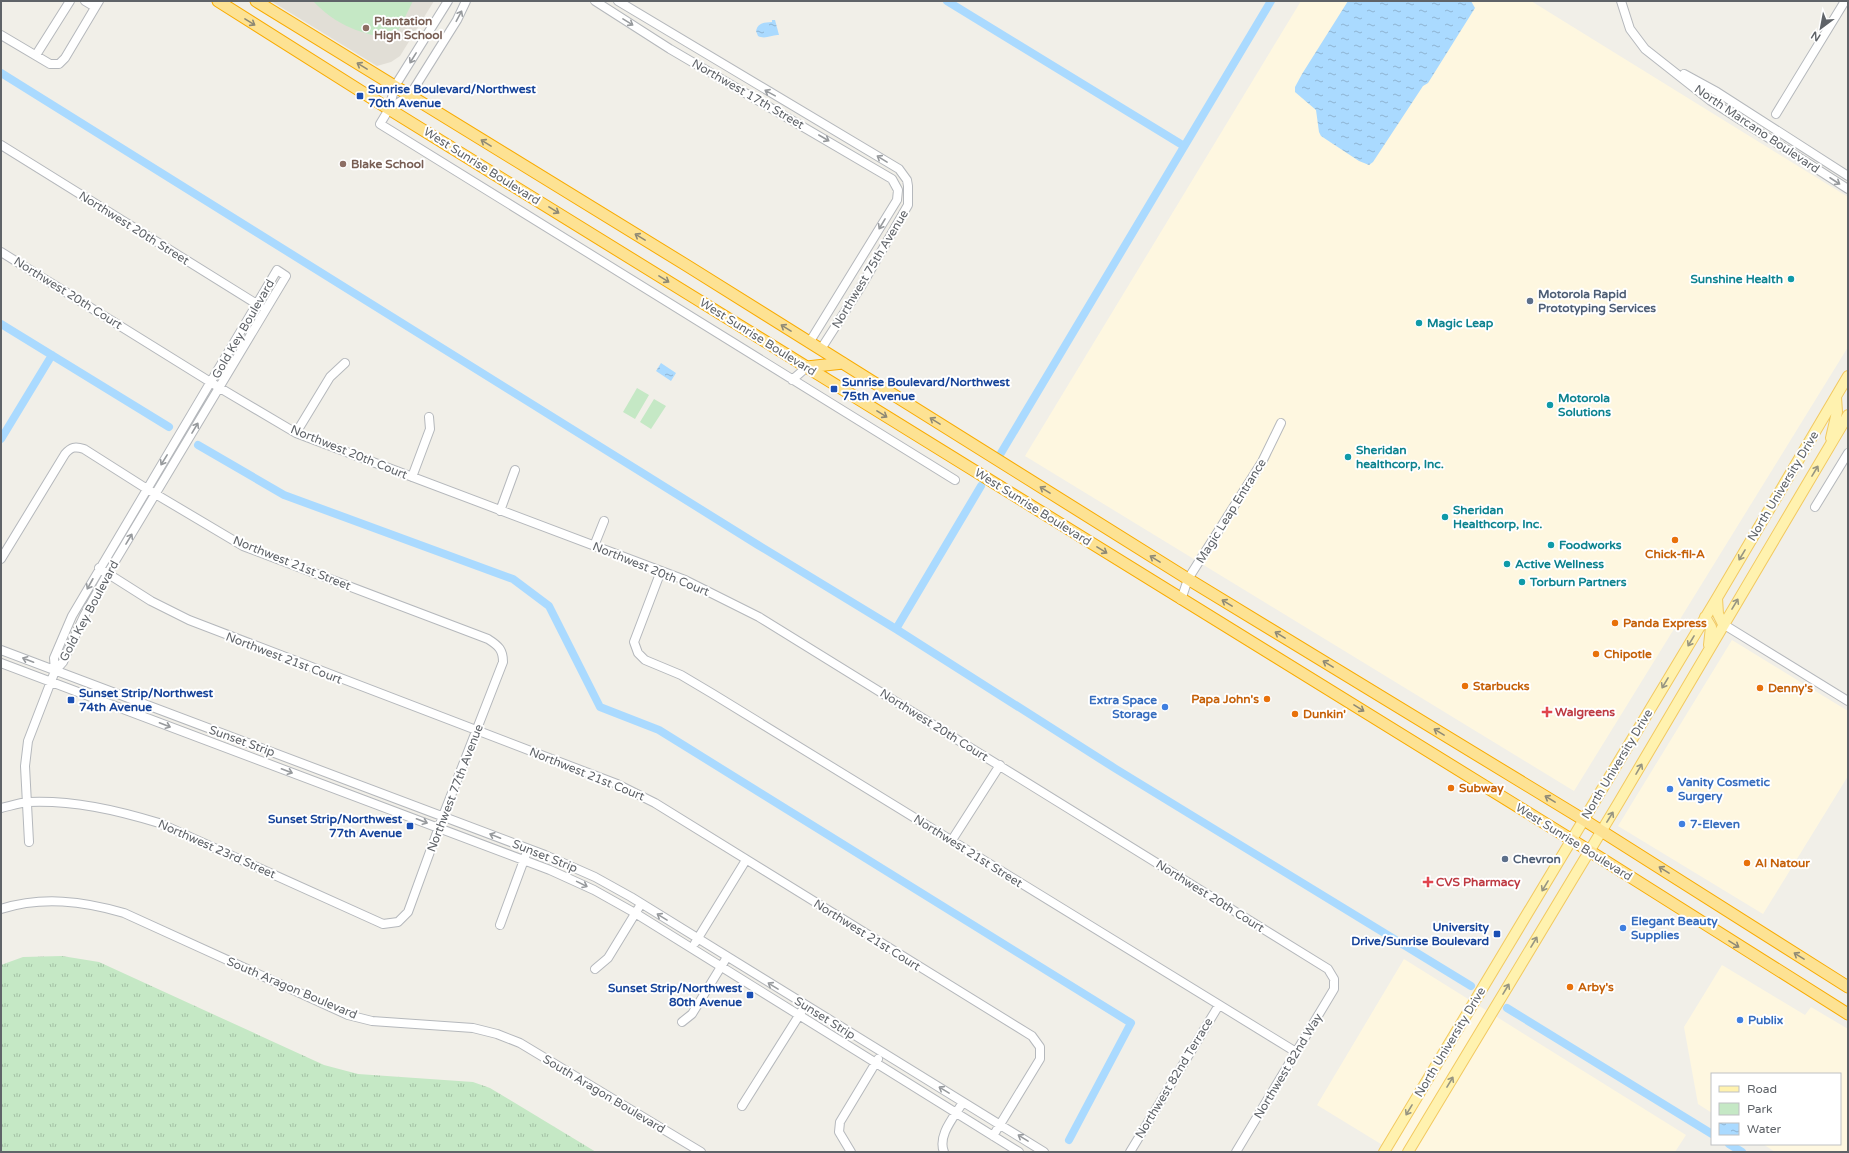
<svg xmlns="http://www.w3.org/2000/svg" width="1849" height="1153" viewBox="0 0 1849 1153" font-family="'Varela Round',sans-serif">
<defs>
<pattern id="grass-tufts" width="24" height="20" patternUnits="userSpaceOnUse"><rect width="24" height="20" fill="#c5e8c5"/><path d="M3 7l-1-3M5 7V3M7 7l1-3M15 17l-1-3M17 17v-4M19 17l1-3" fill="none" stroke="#a3c0a4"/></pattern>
<pattern id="water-ripples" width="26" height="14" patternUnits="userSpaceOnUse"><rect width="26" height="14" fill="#aadaff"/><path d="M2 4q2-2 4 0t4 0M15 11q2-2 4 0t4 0" fill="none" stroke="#8eb4d2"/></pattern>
</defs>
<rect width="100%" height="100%" fill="#f1efe8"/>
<path fill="#fef7e0" d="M1301,1H1531L1848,197V347L1574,791L1025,456Z
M1732,640L1848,711V776L1763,914L1618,826Z
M1404,959L1686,1135L1675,1152H1394L1317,1105Z
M1722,965L1805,1015L1811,1007L1848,1029V1152H1775L1763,1144H1840V1074H1712V1113L1698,1104L1684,1027Z"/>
<path fill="#e1ded6" d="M271,1H434L400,56L391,62L377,66Z"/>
<path fill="url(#grass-tufts)" d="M62,956L99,962L324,1065L358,1074L473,1082L490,1088L596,1152H1V965L23,957Z"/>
<path fill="#c5e8c5" d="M313,1H413L394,39C363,35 335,25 313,1Z
M637,388L649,395L635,419L623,412Z
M654,399L666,406L651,429L640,422Z"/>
<path fill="url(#water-ripples)" d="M1348,1H1471L1475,8L1428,83L1423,86L1373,162L1369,165L1359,161L1321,136L1319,132L1316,110L1295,92V87L1302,74Z
M772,20H775L779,35C772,34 766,40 758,36L756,31C758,22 764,23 772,22Z
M661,363L676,373L671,381L656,371Z"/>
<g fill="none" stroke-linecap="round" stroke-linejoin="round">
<path stroke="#aadaff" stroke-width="8" d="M947,1L1184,146
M1,73L758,545L896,629L1116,769L1471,986
M1,324L169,427
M1,439L52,355
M198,445L284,495L513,579L549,606L600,707L659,730L1131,1023L1069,1140
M1001,453L1271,1
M896,629L981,486
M1507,1008L1712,1134
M1729,1144L1742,1152"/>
<g stroke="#b5b8bc" stroke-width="10">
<path id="minor" d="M85,1L95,7
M448,1L395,86L389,109L380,124L955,480
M595,1L670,49L892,179L898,190L897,200L809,343
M618,1L899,169L907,180L908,186V205L862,285L821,349
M1621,1L1630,29L1645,49L1711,101L1848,189
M1,35L50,64H59L65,58L99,1
M36,55L70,1
M1684,74L1717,92L1848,176
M389,109L410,95L457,20L466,1
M1776,114L1845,1
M1,145L260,306
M1,252L220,388L296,433L685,580L759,617L1328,969L1334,979V989L1236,1152
M792,380L807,367
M296,433L330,377L345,363
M412,477L430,429L429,417
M1815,507L1848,453
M500,511L515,470
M594,546L604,521
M1,559L65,454C71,447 75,446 84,449L147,489L243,546L488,639C499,646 503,650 503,662L443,816L408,912L398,922L383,924L159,823C116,810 73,800 28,802C19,803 10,806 1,808
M99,568L151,601L189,620L617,784L655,803L1032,1036L1040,1047V1059L993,1136
M661,571L634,642L638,653L645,660L681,675L713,694L1296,1052
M1181,600L1188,579L1262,462L1281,423
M1723,624L1848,701
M1,650L545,855L595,877L631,897L1044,1152
M1,663L550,870L594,890L635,913L1019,1152
M952,840L1000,765
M29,842L25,766L28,741L55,671L63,662L84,616L108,573L286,276L277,270L72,616L54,658L55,671
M1,909C42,896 83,901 124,913L348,1015L372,1021L473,1028L497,1034L520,1043L701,1152
M500,925L528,849
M695,943L746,860
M595,969L608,958L641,904
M682,1022L692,1014L727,957
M742,1106L805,1006
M851,1152L839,1132L840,1122L878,1059
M944,1152C937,1135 955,1116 963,1102
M1130,1152L1219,1005"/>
</g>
<g stroke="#f2c960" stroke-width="12">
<path id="major" d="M1831,438L1837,412L1836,397
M1717,598L1718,614L1723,624
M1705,617L1711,627L1709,645
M1384,1152L1717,598L1848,376
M1408,1152L1619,802L1848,415"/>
</g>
<g stroke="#f9ab00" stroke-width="13">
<path id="highway" d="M218,1L389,109L1572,840L1848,1014
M256,1L686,265L1188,579L1584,820L1848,987
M807,367L843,363"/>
</g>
<use href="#minor" stroke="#fff" stroke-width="8"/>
<use href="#major" stroke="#fff2af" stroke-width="10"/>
<use href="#highway" stroke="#fde293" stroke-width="11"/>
</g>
<defs><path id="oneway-shaft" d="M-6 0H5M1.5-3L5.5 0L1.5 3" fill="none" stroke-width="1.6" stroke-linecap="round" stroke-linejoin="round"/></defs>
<g stroke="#979a9d">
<use href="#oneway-shaft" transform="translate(459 16) rotate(-62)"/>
<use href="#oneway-shaft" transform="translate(628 22) rotate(32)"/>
<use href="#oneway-shaft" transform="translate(413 58) rotate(122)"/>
<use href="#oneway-shaft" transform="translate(770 93) rotate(-151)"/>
<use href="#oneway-shaft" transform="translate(824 138) rotate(30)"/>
<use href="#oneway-shaft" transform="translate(882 159) rotate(-148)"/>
<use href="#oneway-shaft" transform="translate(1835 181) rotate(33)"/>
<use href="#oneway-shaft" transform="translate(882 224) rotate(121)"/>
<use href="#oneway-shaft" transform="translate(195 428) rotate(-59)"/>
<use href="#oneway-shaft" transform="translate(164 460) rotate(122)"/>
<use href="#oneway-shaft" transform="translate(129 539) rotate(-59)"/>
<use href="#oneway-shaft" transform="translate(90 584) rotate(119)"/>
<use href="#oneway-shaft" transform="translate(28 660) rotate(-159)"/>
<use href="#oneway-shaft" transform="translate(165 725) rotate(21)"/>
<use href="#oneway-shaft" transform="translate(287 771) rotate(21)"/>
<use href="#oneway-shaft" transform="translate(422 821) rotate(21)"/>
<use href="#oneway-shaft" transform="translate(495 836) rotate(-158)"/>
<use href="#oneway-shaft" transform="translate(582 884) rotate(26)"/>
<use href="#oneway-shaft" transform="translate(662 917) rotate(-148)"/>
<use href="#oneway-shaft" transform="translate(773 986) rotate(-148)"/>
<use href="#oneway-shaft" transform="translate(944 1090) rotate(-149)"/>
<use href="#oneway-shaft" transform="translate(1023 1138) rotate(-148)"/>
</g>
<g stroke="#8e8975">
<use href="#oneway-shaft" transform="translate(250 22) rotate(32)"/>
<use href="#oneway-shaft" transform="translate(362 66) rotate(-149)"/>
<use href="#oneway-shaft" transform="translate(486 143) rotate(-148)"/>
<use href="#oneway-shaft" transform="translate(554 210) rotate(32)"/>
<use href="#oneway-shaft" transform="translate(640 237) rotate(-149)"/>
<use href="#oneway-shaft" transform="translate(664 279) rotate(32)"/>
<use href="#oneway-shaft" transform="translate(786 328) rotate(-148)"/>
<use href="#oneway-shaft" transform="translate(882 414) rotate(32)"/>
<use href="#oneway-shaft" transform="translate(935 421) rotate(-148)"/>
<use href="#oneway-shaft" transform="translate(1045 490) rotate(-148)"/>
<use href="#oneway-shaft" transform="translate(1102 550) rotate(32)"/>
<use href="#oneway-shaft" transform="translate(1155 559) rotate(-148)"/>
<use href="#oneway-shaft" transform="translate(1227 603) rotate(-149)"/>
<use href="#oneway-shaft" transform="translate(1280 635) rotate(-149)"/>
<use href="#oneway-shaft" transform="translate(1328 664) rotate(-149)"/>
<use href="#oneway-shaft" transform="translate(1359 708) rotate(32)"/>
<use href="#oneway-shaft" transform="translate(1439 732) rotate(-149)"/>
<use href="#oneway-shaft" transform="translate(1550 799) rotate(-149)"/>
<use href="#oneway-shaft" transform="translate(1664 870) rotate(-148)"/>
<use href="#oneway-shaft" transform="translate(1734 944) rotate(32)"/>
<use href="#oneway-shaft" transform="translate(1799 956) rotate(-148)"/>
</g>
<g stroke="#979581">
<use href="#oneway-shaft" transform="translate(1815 471) rotate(-59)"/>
<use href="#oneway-shaft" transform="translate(1742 555) rotate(121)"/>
<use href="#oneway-shaft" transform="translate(1735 604) rotate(-59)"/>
<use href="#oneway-shaft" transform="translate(1691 641) rotate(121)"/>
<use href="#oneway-shaft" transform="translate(1665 683) rotate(121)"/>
<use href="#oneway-shaft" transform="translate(1639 769) rotate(-60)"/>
<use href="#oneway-shaft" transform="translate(1610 817) rotate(-58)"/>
<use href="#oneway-shaft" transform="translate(1545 886) rotate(121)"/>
<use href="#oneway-shaft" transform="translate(1534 942) rotate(-59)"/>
<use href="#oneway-shaft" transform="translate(1506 989) rotate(-59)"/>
<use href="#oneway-shaft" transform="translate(1450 1082) rotate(-59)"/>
<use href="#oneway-shaft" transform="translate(1409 1110) rotate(121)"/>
</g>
<g fill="#8d6e63" stroke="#fff" stroke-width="1.5">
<circle cx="366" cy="28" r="4"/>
<circle cx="343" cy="164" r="4"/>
</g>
<g fill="#1a4fb4" stroke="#fff" stroke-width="1.5">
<rect x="356" y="92" width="8" height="8" rx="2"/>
<rect x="830" y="385" width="8" height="8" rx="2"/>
<rect x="67" y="696" width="8" height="8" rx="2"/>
<rect x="406" y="822" width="8" height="8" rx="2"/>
<rect x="1493" y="930" width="8" height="8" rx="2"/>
<rect x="746" y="991" width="8" height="8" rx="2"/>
</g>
<g fill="#0f9aa8" stroke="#fff" stroke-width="1.5">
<circle cx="1791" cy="279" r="4"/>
<circle cx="1419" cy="323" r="4"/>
<circle cx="1550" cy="405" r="4"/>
<circle cx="1348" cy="457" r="4"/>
<circle cx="1445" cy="517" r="4"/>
<circle cx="1551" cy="545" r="4"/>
<circle cx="1507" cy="564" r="4"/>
<circle cx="1522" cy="582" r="4"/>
</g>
<g fill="#5c6f8a" stroke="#fff" stroke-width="1.5">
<circle cx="1530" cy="301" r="4"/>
<circle cx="1505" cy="859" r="4"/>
</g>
<g fill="#e8710a" stroke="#fff" stroke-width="1.5">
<circle cx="1675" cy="540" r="4"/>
<circle cx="1615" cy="623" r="4"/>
<circle cx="1596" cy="654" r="4"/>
<circle cx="1465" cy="686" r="4"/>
<circle cx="1760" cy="688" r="4"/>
<circle cx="1267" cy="699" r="4"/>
<circle cx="1295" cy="714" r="4"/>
<circle cx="1451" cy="788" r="4"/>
<circle cx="1747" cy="863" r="4"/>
<circle cx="1570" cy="987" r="4"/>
</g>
<g fill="#3f7fe0" stroke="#fff" stroke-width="1.5">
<circle cx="1165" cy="707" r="4"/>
<circle cx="1670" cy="789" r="4"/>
<circle cx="1682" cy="824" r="4"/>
<circle cx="1623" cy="928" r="4"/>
<circle cx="1740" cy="1020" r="4"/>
</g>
<g fill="#e0444e" stroke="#fff" stroke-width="1.5">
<path d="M1545 706h4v4h4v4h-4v4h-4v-4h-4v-4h4z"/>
<path d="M1426 876h4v4h4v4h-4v4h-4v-4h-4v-4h4z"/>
</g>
<g text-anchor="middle" stroke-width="4" stroke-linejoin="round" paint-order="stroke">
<g font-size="12" font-weight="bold" fill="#785e54" stroke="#fff" text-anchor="start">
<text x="374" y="25">Plantation<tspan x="374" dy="14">High School</tspan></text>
<text x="351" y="168">Blake School</text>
</g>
<g font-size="12" font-weight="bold" fill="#164399" stroke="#fff" text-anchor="start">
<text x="368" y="93">Sunrise Boulevard/Northwest<tspan x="368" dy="14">70th Avenue</tspan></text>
<text x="842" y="386">Sunrise Boulevard/Northwest<tspan x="842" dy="14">75th Avenue</tspan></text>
<text x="79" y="697">Sunset Strip/Northwest<tspan x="79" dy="14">74th Avenue</tspan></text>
<text x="402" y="823" text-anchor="end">Sunset Strip/Northwest<tspan x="402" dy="14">77th Avenue</tspan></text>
<text x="1489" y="931" text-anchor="end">University<tspan x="1489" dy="14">Drive/Sunrise Boulevard</tspan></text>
<text x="742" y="992" text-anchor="end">Sunset Strip/Northwest<tspan x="742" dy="14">80th Avenue</tspan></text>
</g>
<g font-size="12" fill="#5f6368" stroke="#fff">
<text transform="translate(748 94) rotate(30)" y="4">Northwest 17th Street</text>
<text transform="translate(1757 129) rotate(34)" y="4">North Marcano Boulevard</text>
<text transform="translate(482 166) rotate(32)" y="4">West Sunrise Boulevard</text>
<text transform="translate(134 228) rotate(32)" y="4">Northwest 20th Street</text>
<text transform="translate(870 269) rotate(-59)" y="4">Northwest 75th Avenue</text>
<text transform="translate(68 293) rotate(32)" y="4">Northwest 20th Court</text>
<text transform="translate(243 329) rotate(-60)" y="4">Gold Key Boulevard</text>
<text transform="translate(758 337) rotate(32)" y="4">West Sunrise Boulevard</text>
<text transform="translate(349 452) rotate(22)" y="4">Northwest 20th Court</text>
<text transform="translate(1783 486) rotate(-59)" y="4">North University Drive</text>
<text transform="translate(1033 507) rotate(32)" y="4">West Sunrise Boulevard</text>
<text transform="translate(1231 511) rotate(-58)" y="4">Magic Leap Entrance</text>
<text transform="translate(292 563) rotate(22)" y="4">Northwest 21st Street</text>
<text transform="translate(651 569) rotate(22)" y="4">Northwest 20th Court</text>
<text transform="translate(89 611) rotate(-62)" y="4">Gold Key Boulevard</text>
<text transform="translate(284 658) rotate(21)" y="4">Northwest 21st Court</text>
<text transform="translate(934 725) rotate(32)" y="4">Northwest 20th Court</text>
<text transform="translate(242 741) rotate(20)" y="4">Sunset Strip</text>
<text transform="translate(1617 764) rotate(-59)" y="4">North University Drive</text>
<text transform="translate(587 774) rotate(22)" y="4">Northwest 21st Court</text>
<text transform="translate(455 788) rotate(-69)" y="4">Northwest 77th Avenue</text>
<text transform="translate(1574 842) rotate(32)" y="4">West Sunrise Boulevard</text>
<text transform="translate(217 849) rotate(24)" y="4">Northwest 23rd Street</text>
<text transform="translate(968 851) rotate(32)" y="4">Northwest 21st Street</text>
<text transform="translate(545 856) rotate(22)" y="4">Sunset Strip</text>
<text transform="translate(1210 896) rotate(32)" y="4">Northwest 20th Court</text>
<text transform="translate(867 935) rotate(32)" y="4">Northwest 21st Court</text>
<text transform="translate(292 988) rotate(23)" y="4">South Aragon Boulevard</text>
<text transform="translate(825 1018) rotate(32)" y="4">Sunset Strip</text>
<text transform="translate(1450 1042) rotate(-59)" y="4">North University Drive</text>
<text transform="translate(1288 1066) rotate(-59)" y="4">Northwest 82nd Way</text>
<text transform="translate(1174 1078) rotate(-59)" y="4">Northwest 82nd Terrace</text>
<text transform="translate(604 1094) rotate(31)" y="4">South Aragon Boulevard</text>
</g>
<g font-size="12" font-weight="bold" fill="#0d838f" stroke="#fff" text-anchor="start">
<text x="1783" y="283" text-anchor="end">Sunshine Health</text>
<text x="1427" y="327">Magic Leap</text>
<text x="1558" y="402">Motorola<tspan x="1558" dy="14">Solutions</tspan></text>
<text x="1356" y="454">Sheridan<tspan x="1356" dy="14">healthcorp, Inc.</tspan></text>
<text x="1453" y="514">Sheridan<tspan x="1453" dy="14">Healthcorp, Inc.</tspan></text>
<text x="1559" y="549">Foodworks</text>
<text x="1515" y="568">Active Wellness</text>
<text x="1530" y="586">Torburn Partners</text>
</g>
<g font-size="12" font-weight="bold" fill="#4e5e75" stroke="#fff" text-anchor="start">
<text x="1538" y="298">Motorola Rapid<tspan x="1538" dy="14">Prototyping Services</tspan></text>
<text x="1513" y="863">Chevron</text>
</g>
<g font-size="12" font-weight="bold" fill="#c56008" stroke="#fff" text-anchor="start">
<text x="1675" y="558" text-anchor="middle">Chick-fil-A</text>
<text x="1623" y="627">Panda Express</text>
<text x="1604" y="658">Chipotle</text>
<text x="1473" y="690">Starbucks</text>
<text x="1768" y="692">Denny's</text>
<text x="1259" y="703" text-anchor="end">Papa John's</text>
<text x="1303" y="718">Dunkin'</text>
<text x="1459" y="792">Subway</text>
<text x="1755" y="867">Al Natour</text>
<text x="1578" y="991">Arby's</text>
</g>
<g font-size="12" font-weight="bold" fill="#366cbe" stroke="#fff" text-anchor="start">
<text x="1157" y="704" text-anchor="end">Extra Space<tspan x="1157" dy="14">Storage</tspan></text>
<text x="1678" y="786">Vanity Cosmetic<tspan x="1678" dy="14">Surgery</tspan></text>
<text x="1690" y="828">7-Eleven</text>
<text x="1631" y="925">Elegant Beauty<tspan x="1631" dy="14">Supplies</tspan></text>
<text x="1748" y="1024">Publix</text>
</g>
<g font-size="12" font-weight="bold" fill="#be3a42" stroke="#fff" text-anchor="start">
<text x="1555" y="716">Walgreens</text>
<text x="1436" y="886">CVS Pharmacy</text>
</g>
</g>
<rect width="1849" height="1153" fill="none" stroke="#5f6368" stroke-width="4"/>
<rect x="1711" y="1073" width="130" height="72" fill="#ffffff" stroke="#bfc1c3"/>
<rect x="1719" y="1086" width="20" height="6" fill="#fff2af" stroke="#bfc1c3"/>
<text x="1747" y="1093" font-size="12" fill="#5f6368">Road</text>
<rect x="1719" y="1103" width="20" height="12" fill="#c5e8c5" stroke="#bfc1c3"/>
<text x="1747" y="1113" font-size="12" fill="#5f6368">Park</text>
<rect x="1719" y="1123" width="20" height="12" fill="url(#water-ripples)" stroke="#bfc1c3"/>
<text x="1747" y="1133" font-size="12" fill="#5f6368">Water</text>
<g transform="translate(1821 28) rotate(212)" stroke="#ffffff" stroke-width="3" paint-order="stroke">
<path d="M0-3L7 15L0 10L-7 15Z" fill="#5f6368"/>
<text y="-6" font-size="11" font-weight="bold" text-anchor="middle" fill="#5f6368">N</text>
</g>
</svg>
